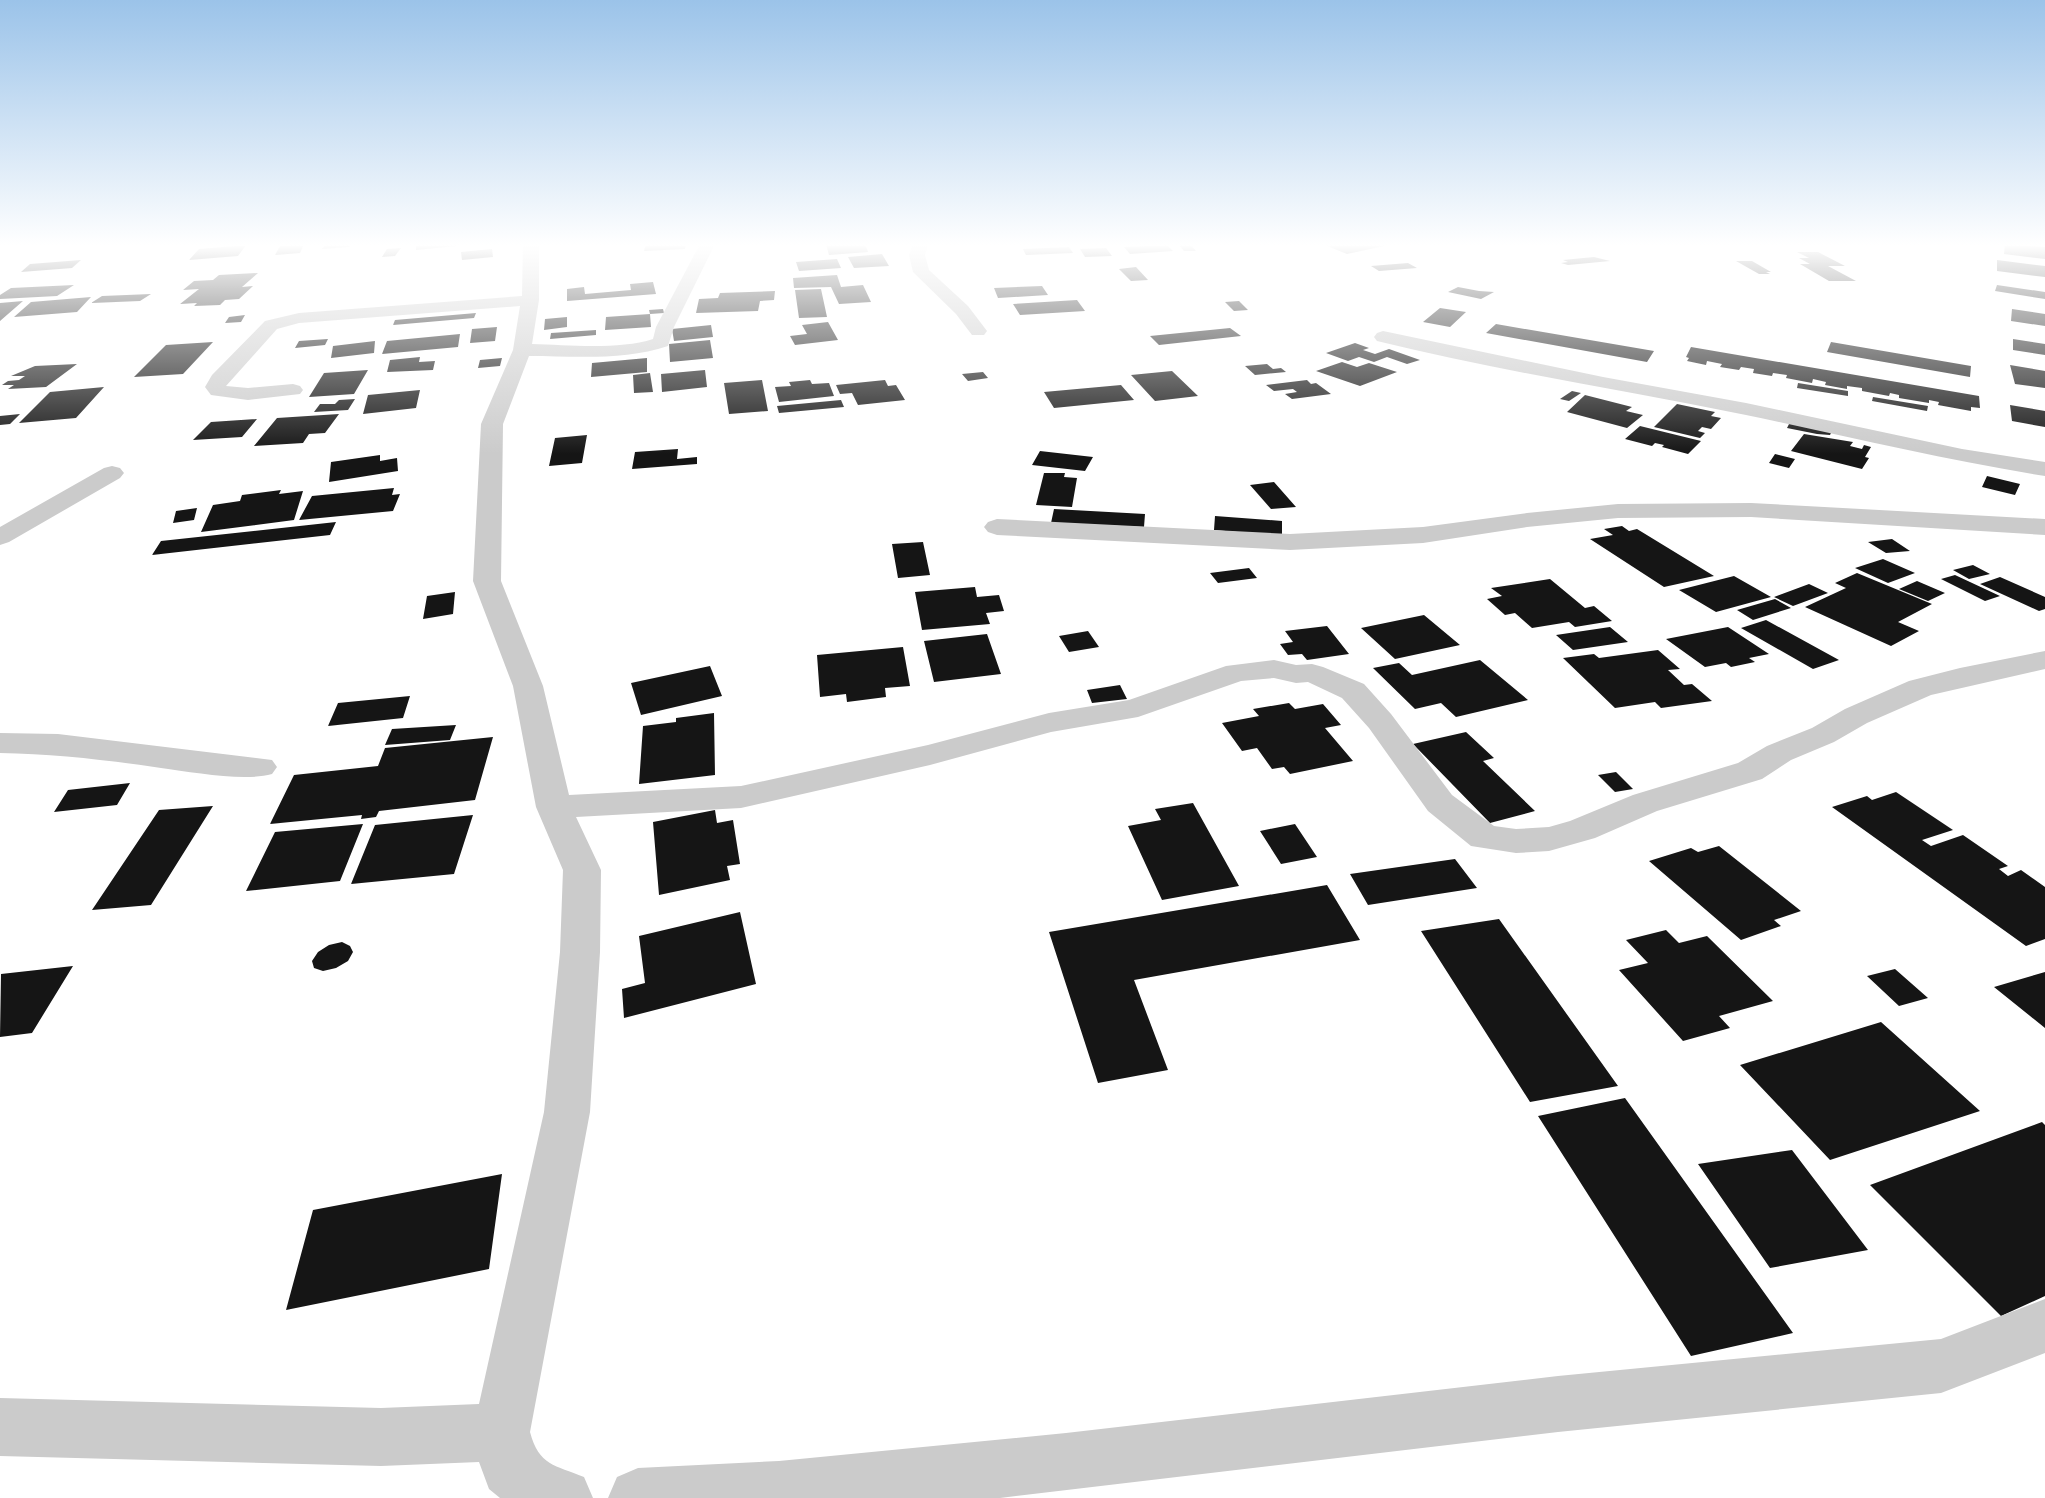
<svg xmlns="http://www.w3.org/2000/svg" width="2045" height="1498" viewBox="0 0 2045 1498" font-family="'PT Sans Narrow',sans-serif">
<rect width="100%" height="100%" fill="#fff"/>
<path fill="#151515" d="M304,244L300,253L275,255L280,246Z
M351,244L349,247L322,249L325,245Z
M416,244H457V246L416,250Z
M646,244H686L685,249L644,251Z
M826,244H865L868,252L829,255Z
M1178,244H1190L1196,251H1184Z
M1322,244H1389V245L1347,254Z
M2005,244L2045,247V259L2004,254Z
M246,245L238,256L189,260L199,249Z
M1167,245L1173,251L1130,254L1124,247Z
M1069,247L1073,253L1026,255L1023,249Z
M401,248L395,256L382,257L387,249Z
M1106,248L1112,256L1085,257L1080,249Z
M492,249L493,257L462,260L461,252Z
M1797,252H1818L1845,266H1828L1856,281H1829L1800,264H1810L1799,258H1809Z
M882,254L889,266L854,268L848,257Z
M1594,257L1610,261L1568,265L1561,263L1568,262L1563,260Z
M837,259L841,268L799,271L796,262Z
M81,260L72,268L21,272L30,264Z
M1997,260L2045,266V277L1997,271Z
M1736,261H1752L1771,272H1766L1770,274H1759Z
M1408,263L1417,268L1379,271L1371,266Z
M1136,267L1148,280L1131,281L1119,269Z
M258,273L242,287L253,286L239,299L225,300L220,305L194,306L197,303L180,304L199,289L183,290L194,281L213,280L219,275Z
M837,275L841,287L863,285L871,302L839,304L831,287L794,288L793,278Z
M653,282L656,294L567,301V289L584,287L585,294L631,290L630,284Z
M74,285L57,296L0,299V295L11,288Z
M1997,285L2045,292V299L1995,291Z
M1042,286L1048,295L998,298L994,288Z
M1458,287L1479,291L1494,292L1481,299L1448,292Z
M821,289L827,317L799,318L795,290Z
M775,291L774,300L760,301L758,311L696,313L699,299L718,298L720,293Z
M151,294L140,301L91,303L102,296Z
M91,297L77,312L14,317L31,302Z
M1077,300L1085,311L1020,315L1013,304Z
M23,301L0,321V303Z
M1239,301L1248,310L1234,311L1225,302Z
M1440,308L1466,312L1450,327L1423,322Z
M663,309L664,313L650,314L651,327L605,330L606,317L650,314L649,310Z
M2012,309L2045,314V326L2011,321Z
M476,313L474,318L393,325L395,320Z
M245,315L241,322L225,323L229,317Z
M567,317V327L544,330L545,319Z
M828,322L838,340L795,345L790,336L807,334L802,325Z
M1496,324L1654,351L1647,362L1486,333Z
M711,325L713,337L674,341L672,329Z
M497,327L495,341L470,343L472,329Z
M1230,328L1241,336L1159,345L1150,336Z
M596,330V335L550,339L551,333Z
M460,334L458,347L382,354L387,341Z
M328,339L325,345L295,348L299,341Z
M2013,339L2045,344V355L2013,350Z
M710,340L713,358L670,362L669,344Z
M375,341L374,353L331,358L333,346Z
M213,342L183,374L134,377L166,345Z
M1831,342L1971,366L1970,377L1827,352Z
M1355,343L1369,348L1363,350L1375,354L1389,349L1420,360L1407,364L1387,357L1374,362L1359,357L1348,361L1326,353Z
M1691,347L1979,396L1980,408L1971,407V411L1938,405L1939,402L1929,400V403L1899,398V395L1890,393L1889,396L1862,391V388L1847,386V389L1825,385L1826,382L1813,379L1812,383L1786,378L1787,375L1773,373L1772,376L1753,373L1754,369L1741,367L1739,370L1720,367L1722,364L1707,361L1706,365L1687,361L1689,358L1686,357Z
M420,357L419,362L435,361L433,370L387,372L390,360Z
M502,358L500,366L478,368L480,360Z
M647,358V372L591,377L592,363Z
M1342,362L1357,367L1369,363L1397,372L1360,386L1316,371Z
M77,364L46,387L8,389L14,385H2L8,381L19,380L25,376H11L35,366Z
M1267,364L1273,369L1281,368L1286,372L1255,375L1245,366Z
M2010,365L2045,371V388L2015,384Z
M368,370L354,394L309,397L324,373Z
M705,370L707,387L662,392L661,374Z
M1172,371L1198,396L1155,401L1131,375Z
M983,372L988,378L968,381L962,374Z
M650,373L653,392L634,393L633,375Z
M762,380L768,411L729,414L724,383Z
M810,380L812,384L829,383L834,396L779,402L775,387L791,386L789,382Z
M885,380L888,386L896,385L905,400L858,405L852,393L840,394L836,385Z
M1307,380L1311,384L1316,383L1331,394L1292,399L1285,394L1297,392L1293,389L1274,391L1266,385Z
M1798,383L1848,391V396L1797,388Z
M1121,385L1134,400L1054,408L1044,392Z
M104,387L76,418L19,423L50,392Z
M420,390L416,408L363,414L368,395Z
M1572,391L1581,393L1569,401L1560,399Z
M1585,395L1632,407L1626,411L1643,415L1627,428L1567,412Z
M1873,397L1928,406L1927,411L1872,401Z
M355,399L348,410L314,412L320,404H335L339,400Z
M841,400L844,407L779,413L777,406Z
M1677,404L1715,412L1711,416L1721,418L1711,429L1702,427L1698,431L1705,433L1700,438L1654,427Z
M2010,405L2045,411V427L2012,421Z
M20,414L10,424L0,425V416Z
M339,414L325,433L309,434L303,443L254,446L277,418Z
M257,419L242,437L193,440L211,422Z
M1790,422L1832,431L1830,435L1817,434L1787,428Z
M1640,426L1701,441L1688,454L1662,447L1664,445L1655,443L1652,446L1625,439Z
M1804,434L1853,442L1850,446L1862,449L1864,445L1871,447L1865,457L1869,458L1862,469L1791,451Z
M587,435L582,463L549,466L555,438Z
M678,449L677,459L697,457V464L632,469L635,452Z
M1040,451L1093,457L1085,471L1032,465Z
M1775,454L1795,459L1789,468L1769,463Z
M380,455V461L397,458L398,471L329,482L331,462Z
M1044,473H1065L1064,477L1077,478L1072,507L1036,505Z
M1987,476L2020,484L2015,495L1982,487Z
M1274,482L1296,507L1271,509L1250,485Z
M394,488L392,495L400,494L393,511L299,520L312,496Z
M281,490L279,494L303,491L294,520L201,532L213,505L240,501L242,495Z
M197,508L194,520L173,523L176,511Z
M1054,509L1145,514L1144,527L1051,523Z
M1215,516L1282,521V536L1214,530Z
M336,522L330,535L152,555L161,541Z
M1622,526L1629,531L1637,529L1714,576L1664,587L1590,539L1613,535L1604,529Z
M1892,539L1910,551L1886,553L1868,542Z
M923,542L930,575L898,578L892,544Z
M1883,559L1915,573L1888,583L1855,568Z
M1973,565L1990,574L1969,579L1953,570Z
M1249,568L1257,578L1218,583L1210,573Z
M1857,573L1932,604L1898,622L1919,631L1891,646L1805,607L1846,588L1835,583Z
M1955,575L2000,596L1985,601L1941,579Z
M1734,576L1771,597L1716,612L1679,590Z
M2000,577L2045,597V609L2039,611L1980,584Z
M1550,579L1585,608L1594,606L1612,621L1575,627L1569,622L1532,628L1515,613L1505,615L1487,599L1502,596L1491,588Z
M1917,581L1945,593L1928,601L1899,589Z
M1809,584L1828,593L1793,606L1774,597Z
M975,587L977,597L999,595L1004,611L986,613L990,624L922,630L915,592Z
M455,592L453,614L423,619L427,596Z
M1775,599L1791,608L1753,620L1737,610Z
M1424,615L1460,645L1395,659L1361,628Z
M1766,620L1839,660L1813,669L1741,628Z
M1327,626L1349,654L1307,660L1302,654L1288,655L1280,644L1293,642L1285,631Z
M1610,627L1628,642L1573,650L1556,635Z
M1728,627L1769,654L1749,658L1755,662L1731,667L1726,663L1705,667L1666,639Z
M1088,631L1099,647L1069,652L1059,636Z
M987,634L1001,674L934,682L924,641Z
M903,647L910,686L885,688L886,697L847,702L846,694L820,697L817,655Z
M1658,650L1680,669L1668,670L1684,685L1692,684L1712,701L1661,708L1655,702L1615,708L1563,658L1594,654L1599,658Z
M1480,660L1528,700L1456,717L1441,703L1415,709L1373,668L1399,663L1412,675Z
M710,666L722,696L641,715L631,683Z
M1120,685L1127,699L1092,703L1087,690Z
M410,696L403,718L328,726L338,703Z
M1289,703L1295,709L1323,704L1341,725L1325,728L1353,761L1290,774L1284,767L1272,769L1257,748L1242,751L1222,723L1259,716L1253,709Z
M714,713L715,775L639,784L643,726L676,722V718Z
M456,725L450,740L385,745L392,729Z
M1466,732L1494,758L1483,761L1535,811L1490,823L1413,744Z
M493,737L475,800L379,811L376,817L361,819L362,815L270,824L294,775L378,766L385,748Z
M1616,772L1633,789L1615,792L1598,775Z
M130,783L117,805L54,812L68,790Z
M1896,792L1953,830L1922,840L1931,846L1963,835L2008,866L1999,869L2008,876L2021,870L2045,887V939L2026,946L1832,807L1867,796L1872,800Z
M1193,803L1239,886L1162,900L1128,826L1161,820L1155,809Z
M213,806L151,905L92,910L159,810Z
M715,810L717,823L733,820L740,864L727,866L730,880L659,895L653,822Z
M473,815L454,874L351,884L375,825Z
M363,824L340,881L246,891L275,832Z
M1295,824L1317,857L1281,864L1260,831Z
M1719,846L1801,911L1774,920L1781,926L1741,940L1649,861L1691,848L1698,852Z
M1455,859L1477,888L1368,905L1350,874Z
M1327,885L1360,940L1134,980L1168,1070L1098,1083L1049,932Z
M740,912L756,984L624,1018L622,989L645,983L639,936Z
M1499,919L1618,1086L1530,1102L1421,931Z
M1666,930L1679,943L1707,936L1773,1001L1719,1016L1730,1028L1683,1041L1619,970L1648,963L1626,940Z
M342,942L350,946L353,952L348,961L336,968L323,971L314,968L312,961L318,952L329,945Z
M73,966L32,1033L0,1037L1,974Z
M1895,969L1928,998L1899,1006L1867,976Z
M2045,972V1028L1994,987Z
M1881,1022L1980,1111L1830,1160L1740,1065Z
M1625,1098L1793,1333L1691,1356L1538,1116Z
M2042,1122L2045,1125V1296L2001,1316L1870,1185Z
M1792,1150L1868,1250L1770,1268L1698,1164Z
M502,1174L489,1269L286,1310L313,1210Z"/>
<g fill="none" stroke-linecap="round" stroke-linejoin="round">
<path fill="#cbcbcb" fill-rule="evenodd" d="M523,244H539V300L532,344C568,345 619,350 653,339L656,327L700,244H715L674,327L668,346C624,361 574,356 529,356L503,424L501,581L543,686L569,795L741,786L928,745L1049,713L1129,700L1226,666L1274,660L1296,665L1312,664L1323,667L1364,684L1391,714L1452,795L1494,826L1516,829L1549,827L1570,821L1633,795L1738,763L1767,746L1812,728L1845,709L1909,681L1960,668L2045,651V669L1931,695L1867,723L1834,742L1791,760L1762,779L1657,811L1595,838L1549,851L1516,853L1471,846L1428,811L1369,728L1342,698L1308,682L1296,683L1274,678L1241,681L1138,717L1051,732L930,765L741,808L576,817L601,870L600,952L590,1112L530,1432C539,1466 555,1465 584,1477L593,1498H500L489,1489L479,1462L381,1466L0,1456V1398L381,1408L479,1404L544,1112L560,952L563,870L536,807L513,686L473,581L481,424L513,350L520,306L299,323L277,329L226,386L248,388L293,384L300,386L303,390L300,394L248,400L211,395L205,387L212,375L265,321L299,313L522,296Z
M913,244H928L925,255L929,270L968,306L987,331L984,335H972L956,314L913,272L909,255Z
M1383,331L1603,377L1746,403L1962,449L2045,462V476C1944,460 1846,436 1746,415C1623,390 1499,371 1377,341L1374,337L1377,333Z
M112,466L120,468L124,473L120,478L9,542L0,545V527L104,468Z
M1751,503L2045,519V535L1751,517L1618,518L1527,527L1423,543L1290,550L997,535L988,532L984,527L988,522L997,519L1290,534L1423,527L1527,513L1618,504Z
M0,733L58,734L272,760L277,767L272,774C244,782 192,772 161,768C107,760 55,754 0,753Z
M2045,1299V1353L1941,1393L1558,1432L1000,1498H608L617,1477L638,1468L779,1461L1066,1433L1558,1376L1941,1339Z"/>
</g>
<linearGradient id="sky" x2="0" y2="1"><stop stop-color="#9bc3e9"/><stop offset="0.54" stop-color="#fff"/><stop offset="1" stop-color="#fff" stop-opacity="0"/></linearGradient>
<rect width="2045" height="454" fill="url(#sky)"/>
</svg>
